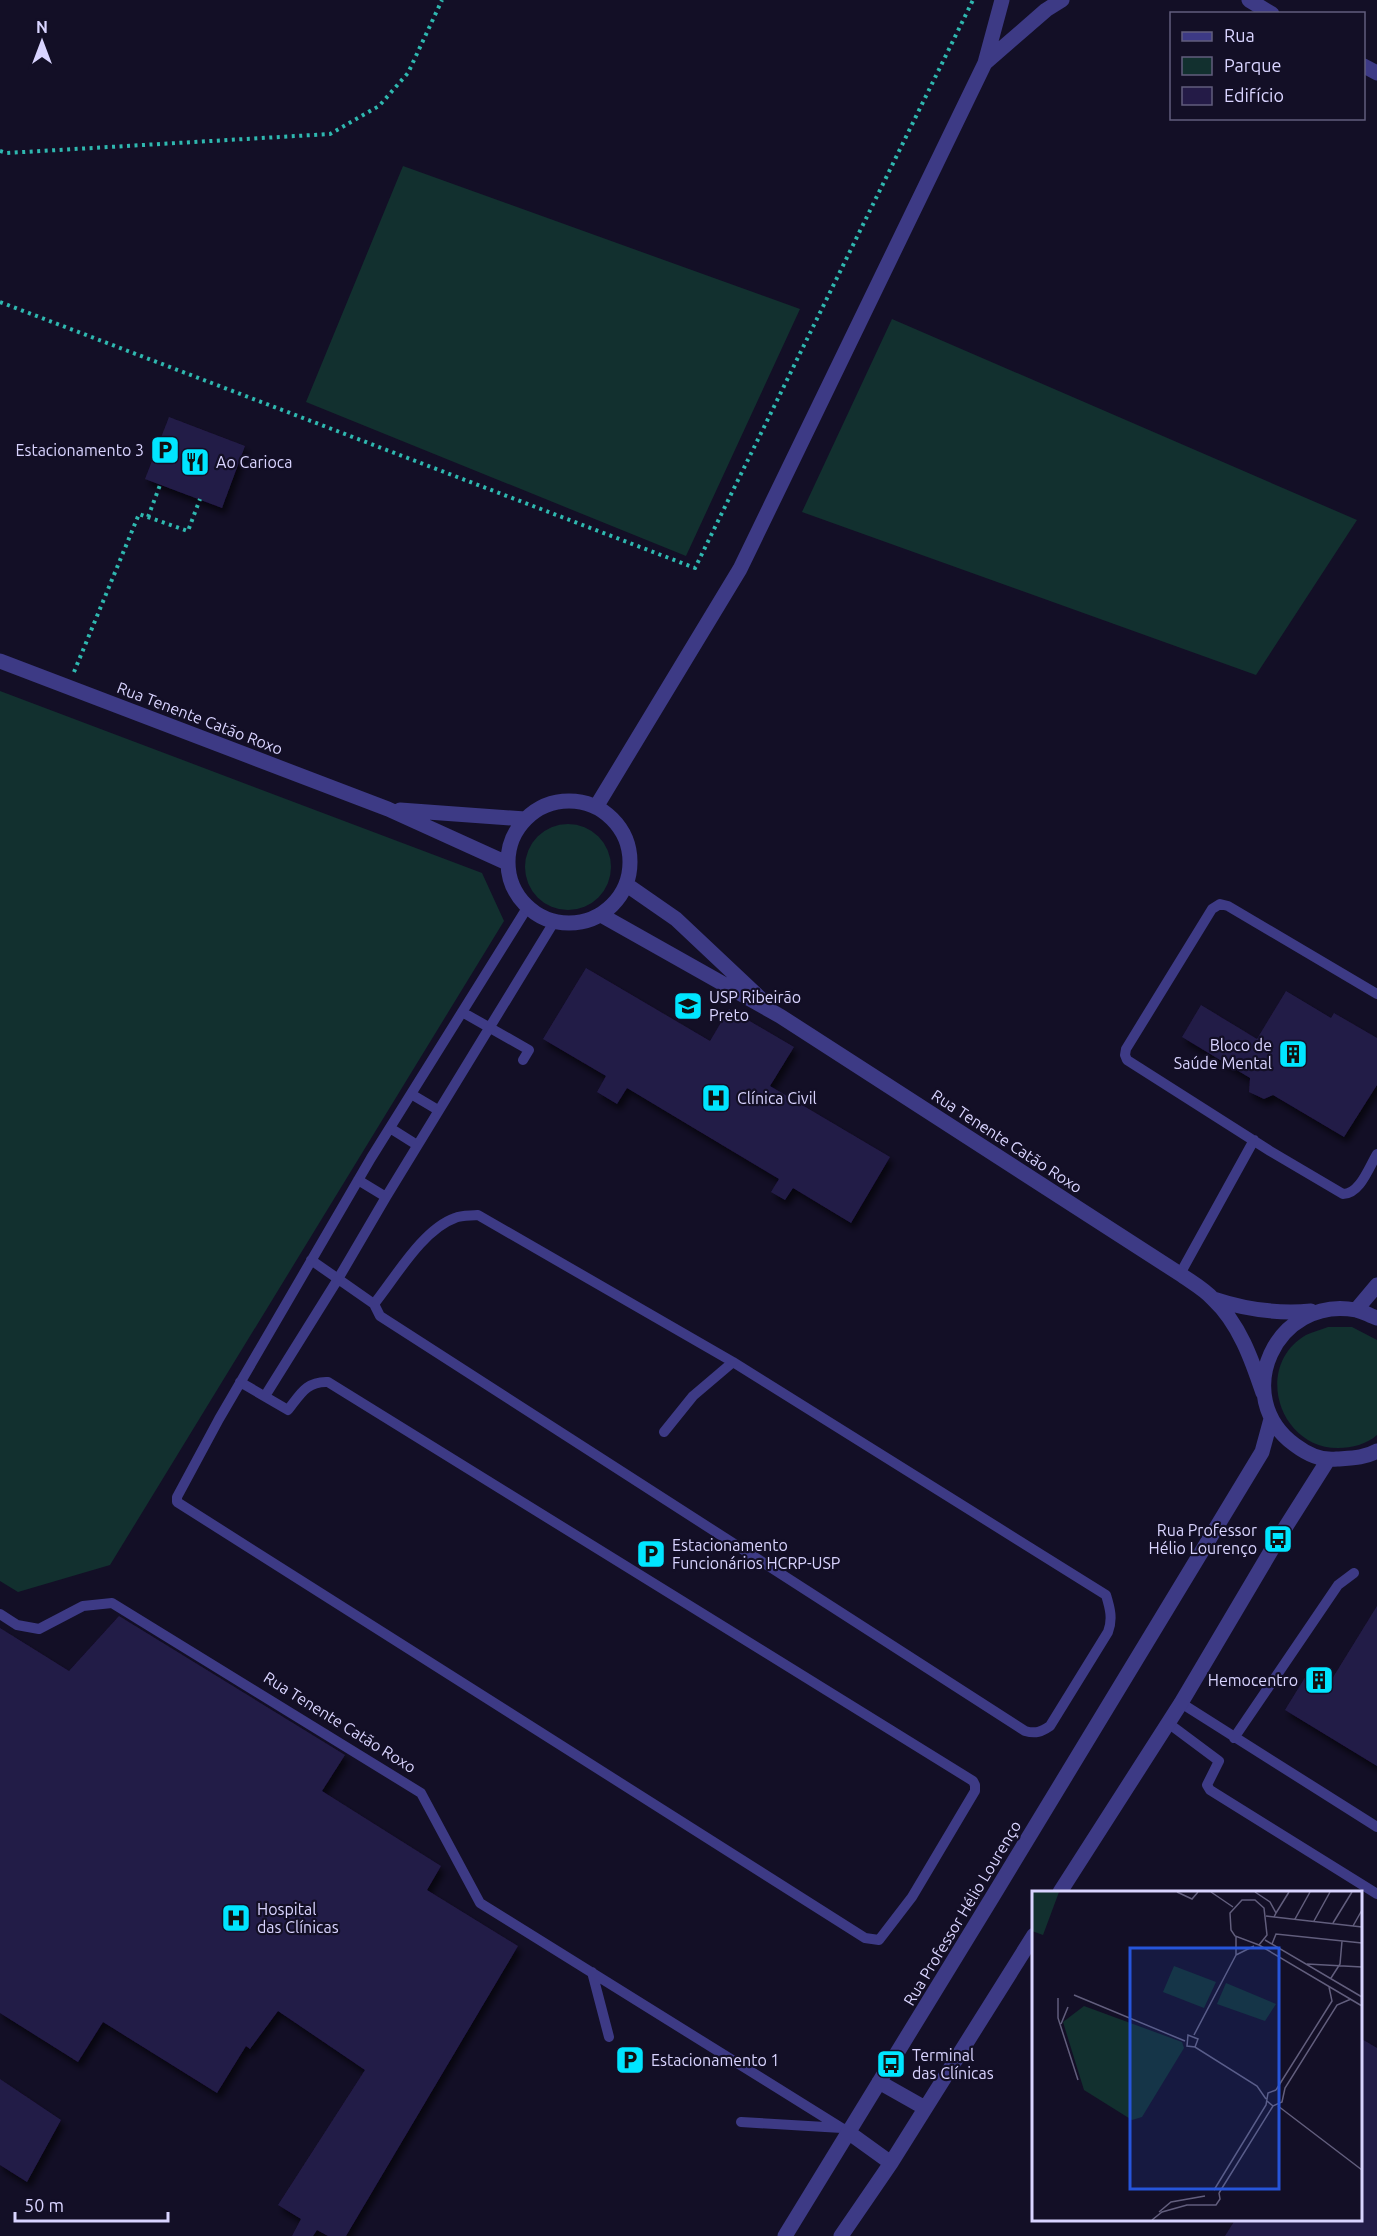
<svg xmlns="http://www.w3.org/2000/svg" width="1377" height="2236" viewBox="0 0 1377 2236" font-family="Ubuntu,sans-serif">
<defs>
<filter id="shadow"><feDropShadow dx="3.5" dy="6" stdDeviation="3" flood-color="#0009"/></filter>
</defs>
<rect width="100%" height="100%" fill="#130f26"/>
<path fill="#12302f" d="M403,166L800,309L686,556L306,402Z
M892,319L1357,520L1256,675L802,512Z
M0,691L482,873L504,921L110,1565L18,1592L0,1581Z
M525 867a43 43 0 1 1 86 0a43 43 0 1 1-86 0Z
M1328,1327H1352L1377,1340V1435C1367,1444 1352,1448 1338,1448C1279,1448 1253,1366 1306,1335C1312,1332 1321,1330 1328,1327Z"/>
<path fill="#241b47" filter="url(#shadow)" d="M169,417L245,446L222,508L145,479Z
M586,968L710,1041L729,1009L794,1047L770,1086L890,1157L851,1223L793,1188L785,1200L771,1192L779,1179L627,1088L617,1104L597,1092L606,1076L543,1039Z
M1286,991L1331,1018L1334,1013L1377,1038V1085L1344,1137L1273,1095L1264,1099L1249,1092L1250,1078L1182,1037L1201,1005L1257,1039Z
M1377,1606V1766L1285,1710L1312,1666L1332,1679Z
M119,1616L345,1755L322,1791L441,1866L427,1890L518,1946L346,2236H328L317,2230L313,2236H292L301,2219L278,2205L365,2070L278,2011L250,2049L246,2046L217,2093L103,2022L78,2062L0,2013V1628L69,1671Z
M1360,2038L1377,2048V2236H1225L1235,2220H1360Z
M0,2079L61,2120L27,2182L0,2165Z"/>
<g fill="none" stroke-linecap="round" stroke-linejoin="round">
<path stroke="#2fb8b0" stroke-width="4" stroke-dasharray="3 4.5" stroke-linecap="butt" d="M0,151L7,153L330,134L379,106L408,73L442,0
M0,302L695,568L973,0
M148,517L160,485
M74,672L139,514L188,531L200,499"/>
<path stroke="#3d3a85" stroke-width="10" d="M1377,994L1228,906L1220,904L1212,909L1126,1049L1125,1055L1127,1060L1270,1151L1343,1194C1360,1194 1369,1167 1377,1154
M462,1012L529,1050L523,1060
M411,1094L438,1110
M390,1128L417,1145
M358,1180L386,1197
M311,1260L374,1304L380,1316L1025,1731C1036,1734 1041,1732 1050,1726L1108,1632C1113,1619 1110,1608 1106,1595L733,1362L478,1215C471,1216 462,1215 455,1218C423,1229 395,1278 374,1304
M1180,1274L1254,1140
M240,1382L288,1410C300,1395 306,1381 328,1382L973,1781L975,1785V1791L912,1897L879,1940L865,1938L177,1502V1497L219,1419L371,1158L527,908
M265,1396L338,1279L386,1197L554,922
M664,1432L693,1396L733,1362
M0,1614L17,1625L39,1629L83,1606L112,1603L421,1793L480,1903L848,2132
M1181,1703L1377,1827
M1168,1723L1219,1761L1207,1785L1210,1790L1377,1894
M1234,1738L1338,1585L1354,1573
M592,1972L609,2037
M741,2122L842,2128"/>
<path stroke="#3d3a85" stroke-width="15" d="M1002,0L985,63L1046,10L1062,0
M0,661L388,809L507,863
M508 862a61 61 0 1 1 122 0a61 61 0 1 1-122 0Z
M596,807L740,569L985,63
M400,810L525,819
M627,885L676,919L762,1000
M601,915L780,1016L1180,1274C1191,1282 1204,1289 1213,1299C1239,1323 1252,1360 1263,1393
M1214,1299C1247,1310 1277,1314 1311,1311
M1356,1310L1377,1285
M1377,1318C1370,1316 1363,1311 1356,1310C1276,1295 1229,1397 1295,1445C1307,1454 1322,1461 1337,1459C1351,1458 1365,1458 1377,1451
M1060,1892L1181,1703L1278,1539L1328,1460
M879,2082L925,2108
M848,2132L891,2163
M785,2236L993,1896L1262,1452L1271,1419
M841,2236L891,2163L1034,1935"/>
<path stroke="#3d3a85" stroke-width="15" d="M1249,0L1272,14
M1364,66L1377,73"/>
</g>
<defs>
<g id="parking-square" transform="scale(1.5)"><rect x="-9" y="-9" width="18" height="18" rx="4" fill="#00e5ff" stroke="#130f26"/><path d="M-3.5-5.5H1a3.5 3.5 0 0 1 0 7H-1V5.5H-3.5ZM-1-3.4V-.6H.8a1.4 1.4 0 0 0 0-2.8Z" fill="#111"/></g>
<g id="restaurant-square" transform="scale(1.5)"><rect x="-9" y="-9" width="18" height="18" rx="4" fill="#00e5ff" stroke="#130f26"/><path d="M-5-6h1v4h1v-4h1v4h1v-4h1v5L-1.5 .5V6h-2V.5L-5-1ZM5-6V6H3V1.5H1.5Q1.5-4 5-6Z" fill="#111"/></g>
<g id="university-square" transform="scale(1.5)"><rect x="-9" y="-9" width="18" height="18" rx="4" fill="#00e5ff" stroke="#130f26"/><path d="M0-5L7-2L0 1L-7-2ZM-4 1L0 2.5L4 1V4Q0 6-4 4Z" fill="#111"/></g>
<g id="building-square" transform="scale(1.5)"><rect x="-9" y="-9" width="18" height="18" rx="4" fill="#00e5ff" stroke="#130f26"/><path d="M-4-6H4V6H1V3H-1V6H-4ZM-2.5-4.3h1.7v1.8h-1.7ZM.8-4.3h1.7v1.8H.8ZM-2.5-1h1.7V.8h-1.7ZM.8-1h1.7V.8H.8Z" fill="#111"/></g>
<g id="hospital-square" transform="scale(1.5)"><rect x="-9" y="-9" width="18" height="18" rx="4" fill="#00e5ff" stroke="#130f26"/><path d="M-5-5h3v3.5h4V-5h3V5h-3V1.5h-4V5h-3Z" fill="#111"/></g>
<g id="bus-square" transform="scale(1.5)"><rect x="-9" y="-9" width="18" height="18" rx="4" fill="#00e5ff" stroke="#130f26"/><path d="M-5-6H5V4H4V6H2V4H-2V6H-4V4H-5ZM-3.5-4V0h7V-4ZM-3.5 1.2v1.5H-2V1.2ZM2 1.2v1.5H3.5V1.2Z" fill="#111"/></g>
</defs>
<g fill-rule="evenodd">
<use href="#parking-square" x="165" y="450"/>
<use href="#restaurant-square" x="195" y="462"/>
<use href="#university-square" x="688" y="1006"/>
<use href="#building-square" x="1293" y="1054"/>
<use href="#hospital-square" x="716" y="1098"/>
<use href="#bus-square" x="1278" y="1539"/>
<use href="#parking-square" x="651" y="1554"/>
<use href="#building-square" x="1319" y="1680"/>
<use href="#hospital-square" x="236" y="1918"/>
<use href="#parking-square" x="630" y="2060"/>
<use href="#bus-square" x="891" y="2064"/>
</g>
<g text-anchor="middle" stroke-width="4.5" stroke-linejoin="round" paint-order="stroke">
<g font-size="16" fill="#d9d4ff" stroke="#130f26" text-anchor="start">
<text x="144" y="456" text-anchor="end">Estacionamento 3</text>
<text x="216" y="468">Ao Carioca</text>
<text x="709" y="1003">USP Ribeirão<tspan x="709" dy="18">Preto</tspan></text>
<text x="1272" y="1051" text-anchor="end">Bloco de<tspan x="1272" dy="18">Saúde Mental</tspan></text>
<text x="737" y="1104">Clínica Civil</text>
<text x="1257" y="1536" text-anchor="end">Rua Professor<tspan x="1257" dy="18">Hélio Lourenço</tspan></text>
<text x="672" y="1551">Estacionamento<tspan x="672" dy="18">Funcionários HCRP-USP</tspan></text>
<text x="1298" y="1686" text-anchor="end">Hemocentro</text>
<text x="257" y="1915">Hospital<tspan x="257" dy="18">das Clínicas</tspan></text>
<text x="912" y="2061">Terminal<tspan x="912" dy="18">das Clínicas</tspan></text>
<text x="651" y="2066">Estacionamento 1</text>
</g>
<g font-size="16" fill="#d9d4ff" stroke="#130f26">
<text transform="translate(200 718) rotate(21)" y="6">Rua Tenente Catão Roxo</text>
<text transform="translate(1007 1141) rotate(33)" y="6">Rua Tenente Catão Roxo</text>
<text transform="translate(340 1722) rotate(32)" y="6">Rua Tenente Catão Roxo</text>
<text transform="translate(962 1913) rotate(-59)" y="6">Rua Professor Hélio Lourenço</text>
</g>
</g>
<g transform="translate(1032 1891)">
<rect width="330" height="330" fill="#130f26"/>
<path d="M0,1H27L11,44L0,40ZM142,75L184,91L172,117L131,101ZM194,92L244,113L233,130L185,113ZM52,115L150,151L152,157L110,226L100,229L52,199L31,131Z" fill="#12302f"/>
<path fill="none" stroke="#625e7d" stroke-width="1.5" d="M145,1L160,8L166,1M179,1L201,16M223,1L238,11L244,22L242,26M244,22L257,1M234,25L330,36M263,28L278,1M282,30L298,1M301,32L320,1M321,35L330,19M204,45V64L222,55M233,49L330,106M240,53L244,43L330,52M227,54L235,44L232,17L223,9H210L198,22L199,39L203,45L227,54L330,115M275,73L330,76M299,87L308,73L310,50M42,104L153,150M26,107V127L46,189M29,133L36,116M162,144L204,64M163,156L166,148L156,144L155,155L163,156L225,195L234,208M244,199L300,110L297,96M235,210L241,215L250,211L253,197L305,114L319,108M246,215L330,279M182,299L234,214L236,202L244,199M187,302L241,215M127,321L139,311L173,305M120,329L130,321L155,314H184L188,308L187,302"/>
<path fill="#2655da" fill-opacity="0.15" stroke="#2655da" stroke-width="3" d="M98,57H247V298H98Z"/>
<rect width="330" height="330" fill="none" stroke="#d9d4ff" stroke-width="3"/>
</g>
<rect x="1170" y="12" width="195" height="108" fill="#130f26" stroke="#625e7d" stroke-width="1.5"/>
<rect x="1182" y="32" width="30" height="9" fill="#3d3a85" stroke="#625e7d" stroke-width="1.5"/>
<text x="1224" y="42" font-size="18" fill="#d9d4ff">Rua</text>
<rect x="1182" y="57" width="30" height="18" fill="#12302f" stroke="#625e7d" stroke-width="1.5"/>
<text x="1224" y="72" font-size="18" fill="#d9d4ff">Parque</text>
<rect x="1182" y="87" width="30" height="18" fill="#241b47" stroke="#625e7d" stroke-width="1.5"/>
<text x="1224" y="102" font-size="18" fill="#d9d4ff">Edifício</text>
<g transform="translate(42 42)" stroke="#130f26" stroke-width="4.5" paint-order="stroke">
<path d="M0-4.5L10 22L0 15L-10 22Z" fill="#d9d4ff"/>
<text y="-9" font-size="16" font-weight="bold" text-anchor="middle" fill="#d9d4ff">N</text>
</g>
<path d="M15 2212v9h153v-9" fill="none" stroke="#d9d4ff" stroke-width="3"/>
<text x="24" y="2212" font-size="18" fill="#d9d4ff" stroke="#130f26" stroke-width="4.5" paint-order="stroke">50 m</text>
</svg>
